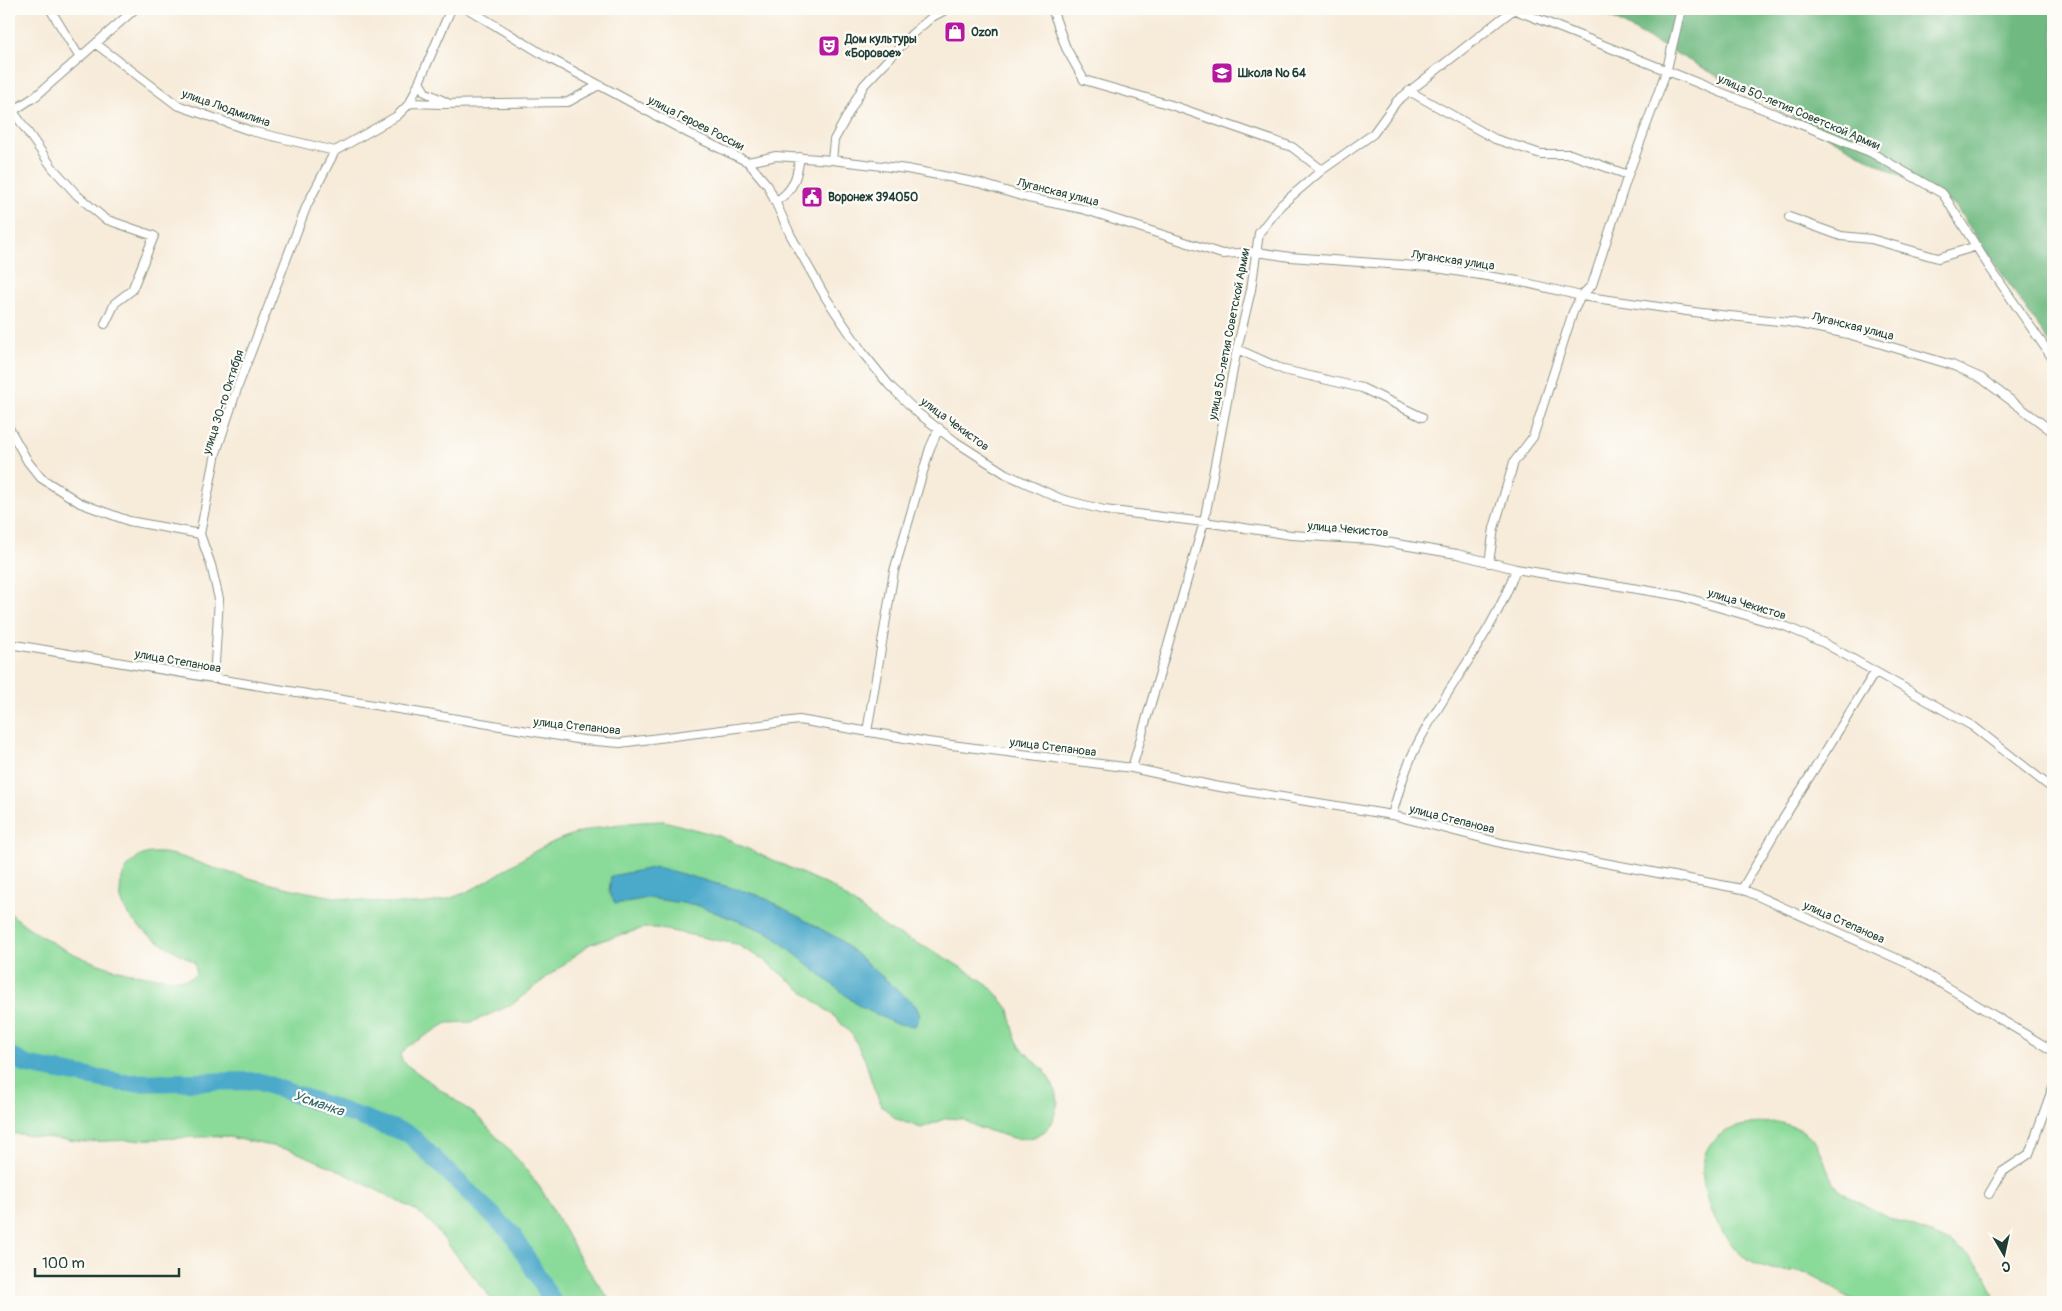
<svg xmlns="http://www.w3.org/2000/svg" width="2062" height="1311" viewBox="0 0 2062 1311" font-family="Pangolin,sans-serif">
<rect width="100%" height="100%" fill="#fdfcf7"/>
<filter id="ink" filterUnits="userSpaceOnUse"><feTurbulence type="fractalNoise" baseFrequency=".02" numOctaves="2"/><feDisplacementMap in="SourceGraphic" scale="10" xChannelSelector="R" yChannelSelector="G"/><feConvolveMatrix kernelMatrix="1 2 1 2 8 2 1 2 1" color-interpolation-filters="sRGB"/></filter>
<filter id="wash" filterUnits="userSpaceOnUse"><feTurbulence type="fractalNoise" baseFrequency=".0096" numOctaves="4" result="noise"/><feDisplacementMap in="SourceGraphic" scale="20" xChannelSelector="R" yChannelSelector="G"/><feGaussianBlur stdDeviation="1.12" result="paint"/><feColorMatrix in="noise" values="0 0 0 0 0 0 0 0 0 0 0 0 0 0 0 0 0 1.4 0 .05"/><feComposite in="paint" operator="in"/></filter>
<g filter="url(#wash)">
<rect width="100%" height="100%" fill="#f7ebd9"/>
<path fill="#8ada99" stroke="#548c66" d="M664,821L719,836L832,887L889,930L937,953L972,974L987,984L999,997L1009,1010L1016,1039L1021,1048L1044,1070L1056,1091L1058,1102L1053,1120L1045,1131L1034,1137L1017,1139L979,1128L962,1119L947,1118L921,1128L896,1119L882,1106L874,1089L865,1060L853,1036L836,1018L764,960L736,944L656,928H644L590,944L511,1005L472,1022L447,1023L408,1046L400,1055L402,1060L408,1066L477,1116L520,1162L541,1189L582,1261L611,1302H494L431,1223L417,1211L334,1168L291,1150L224,1136L85,1142L9,1133V912C51,949 111,975 167,978C178,979 188,982 196,974L195,963C168,945 113,924 121,882C124,867 136,854 152,853C174,851 196,863 217,869C258,881 300,892 342,898C374,902 413,908 444,900C483,890 511,862 547,845C584,827 623,822 664,821Z
M1776,1122C1839,1133 1813,1176 1848,1196C1865,1206 1885,1216 1903,1223C1947,1239 1984,1251 1995,1302C1962,1302 1929,1302 1896,1302C1885,1302 1869,1305 1858,1302C1840,1296 1827,1280 1808,1274C1791,1269 1768,1272 1753,1263C1720,1246 1683,1168 1715,1139C1731,1124 1756,1123 1776,1122Z"/>
<path fill="#6fba81" stroke="#477c5a" d="M1595,9H2053V348L1955,206Z"/>
<path fill="#4ca9ca" stroke="#36737f" d="M657,867L761,896L839,939L916,1006L920,1015L915,1026L896,1024L859,1006L769,933L696,905L648,898L615,904L609,892L611,876Z"/>
<g fill="none" stroke-linecap="round" stroke-linejoin="round">
<path stroke="#4ca9ca" stroke-width="18" d="M9,1055L27,1065L123,1083L257,1081L409,1134L513,1235L553,1302"/>
</g>
</g>
<g filter="url(#ink)">
<g fill="none" stroke-linecap="round" stroke-linejoin="round">
<g stroke="#8b9486" stroke-width="10">
<path id="street" d="M50,9L80,58
M451,9L410,103L442,104L568,102L599,85
M468,9L549,58L690,134L748,162L776,156L832,160L834,140L864,85L912,34L932,17L947,9
M1052,9L1066,48L1084,80L1171,105L1292,147L1322,170
M1513,9L1870,152L1943,194L1990,268L2053,359
M96,44L177,105L251,131L335,151
M419,82L425,92L446,102
M1409,91L1495,139L1541,154H1570L1628,175
M13,111L52,167L77,195L105,219L154,236L132,290L115,303L105,324
M10,113L36,96L135,9
M832,160L907,169L979,183L1028,198L1083,209L1222,254L1257,252L1290,257L1430,267L1518,281L1581,296L1701,313L1789,322L1848,334L1952,365L1981,378L2053,432
M748,162L768,186L791,236L826,298L863,353L889,385L919,414L956,442L1006,474L1061,499L1104,510L1204,522L1291,535L1373,540L1457,554L1516,569L1680,596L1787,627L1824,643L1974,727L2053,789
M776,201C794,191 797,176 800,157
M1789,217L1841,236L1871,239L1938,258L1977,246
M1237,349L1284,370L1362,388L1422,417
M9,428L28,462L41,478L80,503L129,521L200,534L216,453L238,386L307,205L335,151L397,116L410,103
M200,534L211,565L219,599L214,679
M1489,563L1494,528L1514,462L1533,437L1573,312L1581,296L1592,285L1628,175L1667,69L1681,9
M9,644L583,740L620,743L799,720L928,742L1132,768L1214,786L1392,815L1505,844L1742,889L1909,964L2053,1051
M867,732L894,571L930,448L939,428
M1132,768L1204,522L1237,349L1251,290L1259,233L1281,205L1322,170L1373,134L1397,101L1514,9
M1392,815C1399,790 1406,766 1418,743C1449,684 1494,632 1516,569
M1742,889L1780,824L1875,672
M1989,1194L2002,1172L2029,1154L2053,1087"/>
</g>
<use href="#street" stroke="#fff" stroke-width="8"/>
</g>
</g>
<defs>
<g id="shop-square" transform="scale(1.125)"><rect x="-9" y="-9" width="18" height="18" rx="4" fill="#b5179e" stroke="#fdfcf7"/><path d="M-5-2.5h2.3a2.7 3.5 0 0 1 5.4 0H5L5.5 6h-11ZM-1.5-2.5h3a1.5 2.3 0 0 0-3 0Z" fill="#fff"/></g>
<g id="theatre-square" transform="scale(1.125)"><rect x="-9" y="-9" width="18" height="18" rx="4" fill="#b5179e" stroke="#fdfcf7"/><path d="M-5-5.5Q0-4 5-5.5V0Q5 5 0 6Q-5 5-5 0ZM-3.3-2.5H-1v1.5H-3.3ZM1-2.5H3.3v1.5H1ZM-2.8 1Q0 5.5 2.8 1Z" fill="#fff"/></g>
<g id="school-square" transform="scale(1.125)"><rect x="-9" y="-9" width="18" height="18" rx="4" fill="#b5179e" stroke="#fdfcf7"/><path d="M0-5L7-2L0 1L-7-2ZM-4 1L0 2.5L4 1V4Q0 6-4 4Z" fill="#fff"/></g>
<g id="civic-square" transform="scale(1.125)"><rect x="-9" y="-9" width="18" height="18" rx="4" fill="#b5179e" stroke="#fdfcf7"/><path d="M-.6-6.5H3V-4.5H.6V-3L4-1V1h2V6H-6V1h2V-1L-.6-3ZM-1.2 2.5V6h2.4V2.5Z" fill="#fff"/></g>
</defs>
<g fill-rule="evenodd">
<use href="#shop-square" x="955" y="32"/>
<use href="#theatre-square" x="829" y="46"/>
<use href="#school-square" x="1222" y="73"/>
<use href="#civic-square" x="812" y="197"/>
</g>
<g text-anchor="middle" stroke-width="4.5" stroke-linejoin="round" paint-order="stroke">
<g font-size="12" font-weight="bold" fill="#1f3d34" stroke="#fdfcf7" text-anchor="start">
<text x="971" y="36">Ozon</text>
<text x="845" y="43">Дом культуры<tspan x="845" dy="14">«Боровое»</tspan></text>
<text x="1238" y="77">Школа № 64</text>
<text x="828" y="201">Воронеж 394050</text>
</g>
<g font-size="12" fill="#1f3d34" stroke="#fdfcf7">
<text transform="translate(226 108) rotate(19)" y="4">улица Людмилина</text>
<text transform="translate(1799 112) rotate(23)" y="4">улица 50-летия Советской Армии</text>
<text transform="translate(696 123) rotate(27)" y="4">улица Героев России</text>
<text transform="translate(1058 192) rotate(14)" y="4">Луганская улица</text>
<text transform="translate(1453 260) rotate(8)" y="4">Луганская улица</text>
<text transform="translate(1853 326) rotate(14)" y="4">Луганская улица</text>
<text transform="translate(1229 334) rotate(-79)" y="4">улица 50-летия Советской Армии</text>
<text transform="translate(223 402) rotate(-72)" y="4">улица 30-го Октября</text>
<text transform="translate(955 424) rotate(36)" y="4">улица Чекистов</text>
<text transform="translate(1348 529) rotate(5)" y="4">улица Чекистов</text>
<text transform="translate(1747 604) rotate(17)" y="4">улица Чекистов</text>
<text transform="translate(178 661) rotate(10)" y="4">улица Степанова</text>
<text transform="translate(577 726) rotate(6)" y="4">улица Степанова</text>
<text transform="translate(1053 747) rotate(7)" y="4">улица Степанова</text>
<text transform="translate(1452 819) rotate(14)" y="4">улица Степанова</text>
<text transform="translate(1844 922) rotate(24)" y="4">улица Степанова</text>
</g>
<g font-size="14" font-style="italic" fill="#2f6368" stroke="#fdfcf7">
<text transform="translate(319 1103) rotate(19)" y="5">Усманка</text>
</g>
</g>
<rect width="2062" height="1311" fill="none" stroke="#fdfcf7" stroke-width="30"/>
<g transform="translate(2004 1254) rotate(171)" stroke="#fdfcf7" stroke-width="4" paint-order="stroke">
<path d="M0-4L9 19L0 12L-9 19Z" fill="#1f3d34"/>
<text y="-8" font-size="14" font-weight="bold" text-anchor="middle" fill="#1f3d34">С</text>
</g>
<path d="M35 1268v8h144v-8" fill="none" stroke="#1f3d34" stroke-width="2.5"/>
<text x="42" y="1268" font-size="15" fill="#1f3d34" stroke="#fdfcf7" stroke-width="4" paint-order="stroke">100 m</text>
</svg>
